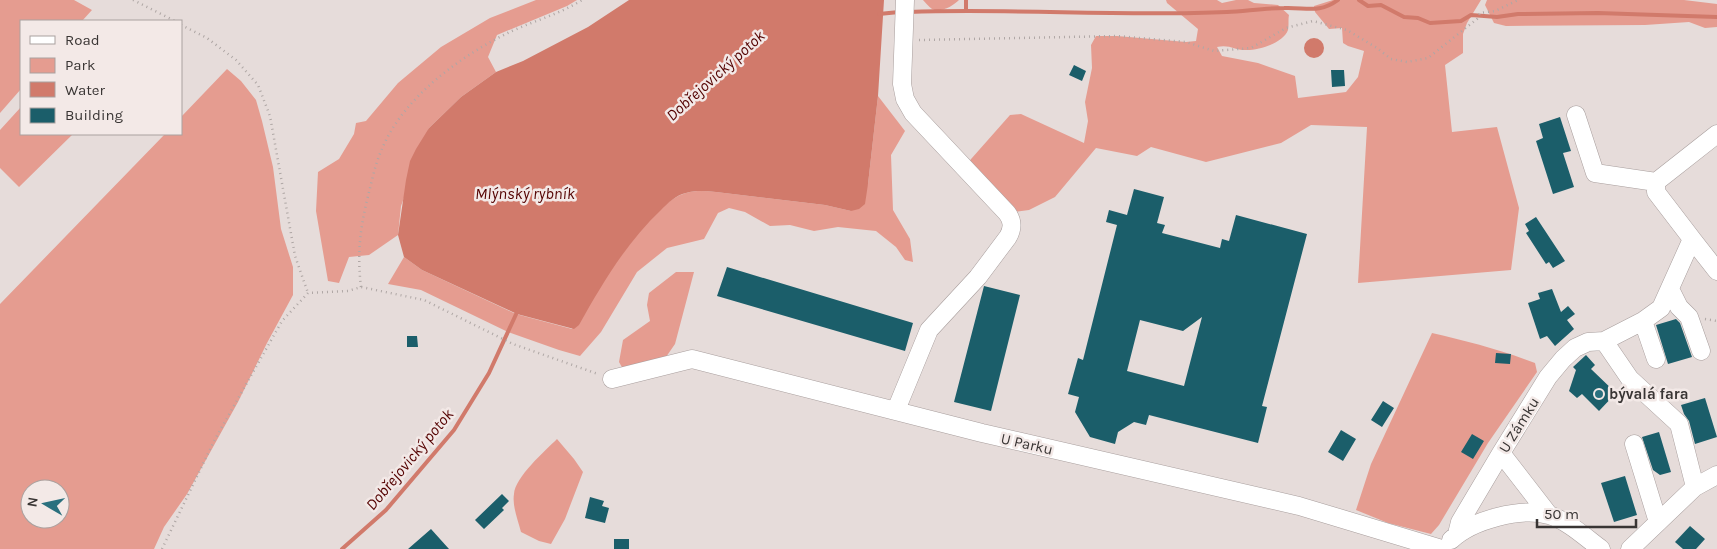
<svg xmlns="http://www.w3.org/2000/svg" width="1717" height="549" viewBox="0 0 1717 549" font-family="Karla,sans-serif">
<rect width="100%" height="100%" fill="#e6dcda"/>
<path fill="#e59c90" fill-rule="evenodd" d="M0,0H74L92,10L82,21H21V89L0,113Z
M536,0H577L567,6L497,35L488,57L496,72L461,97L429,128L401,206L398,235L369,255L349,257L339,283L328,281L316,211L318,172L339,159L354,134L356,123L366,121L398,83L441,47L490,18Z
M923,0H959C953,6 941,13 932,9C929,7 925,2 923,0Z
M1166,0H1217L1222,3L1236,0H1248L1254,3L1278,5L1289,15C1288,19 1289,26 1288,30C1283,43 1260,50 1247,50C1236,51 1230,44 1217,47L1222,56L1258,63L1295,76L1298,98L1346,92L1358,77L1364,51L1348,46L1343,43L1342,28L1329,29L1315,12L1314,6L1333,0H1481L1467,23L1463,34V53L1445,65L1452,132L1497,127L1519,208L1511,270L1358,283L1367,127L1311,125L1281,143L1206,162L1151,147L1137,156L1096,148L1055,197L1029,210L1007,213L964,167L1010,115L1021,114L1084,143L1088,121L1085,102L1092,68L1091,45L1096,36H1117L1186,42L1196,41L1198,29L1167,3Z
M1487,0H1684L1717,4V27L1705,28L1689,22L1645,25L1506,26L1494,23L1485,5Z
M227,69L241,81L256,100L262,121L273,167L281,229L293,267V295L267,343L238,402L187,494L164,527L154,549H0V304L165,134H181V117ZM30,489H60V519H30Z
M878,96L905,131L891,155L893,210L910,239L913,262L905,260L896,247L876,231L838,227L814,231L790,225L770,226L745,212L729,208L718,213L704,239L667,248L637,272L601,332L580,356L559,350L508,332L421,290L388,284L404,257L422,270L516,314L572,329C593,297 650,202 686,193C696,190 706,191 716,192L825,205L851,211L868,184Z
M21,107V134H73L19,187L0,168V130Z
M676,272H694L675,344L666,357L623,369L619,362L623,340L650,321L647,305L649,293Z
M1432,333C1467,341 1501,350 1535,363L1537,372L1488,443L1439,525L1431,534L1388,523L1356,510L1371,464Z
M557,439L574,459L583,472L565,519L551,544L539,541L521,532C518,520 512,506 514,494C515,477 545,451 557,439Z"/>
<path fill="#d17a6b" d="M629,0H884L878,96L868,184L865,204L859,209L851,211L825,205L716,192C706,191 695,190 686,193C676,195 668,203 661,210C626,243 602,284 579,325L574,329L517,314L422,270L404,257L398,235L406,180L410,161L416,149L429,128L461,97L496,72L523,61L588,27Z
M1304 48a10 10 0 1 1 20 0a10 10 0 1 1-20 0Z"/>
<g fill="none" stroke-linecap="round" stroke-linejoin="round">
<path stroke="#d17a6b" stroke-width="4" d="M1359,0L1368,6L1381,5L1404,17L1418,18L1430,23L1461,21L1471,15L1497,17L1518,14L1598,13L1717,17
M966,10V0
M909,12C1015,8 1121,17 1227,12C1246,11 1265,8 1284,8C1306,7 1319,14 1338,0
M879,14L899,12
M342,549L386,510L454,430L489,373L518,310"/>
</g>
<path fill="#1b5e6a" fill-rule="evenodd" d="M1074,65L1086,71L1082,81L1069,75Z
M1331,70H1344L1345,86L1332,87Z
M1560,117L1571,151L1563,153L1574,187L1553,194L1536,141L1543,138L1539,124Z
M1134,189L1164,197L1157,223L1165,225L1162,233L1220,248L1222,239L1229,241L1236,215L1307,234L1262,406L1267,407L1258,443L1149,415L1146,425L1134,422L1118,432L1115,444L1090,437L1075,412L1079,397L1068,394L1078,358L1083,360L1117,225L1106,222L1109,210L1127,215ZM1202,317L1184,386L1127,371L1140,320L1183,331Z
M1536,217L1565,261L1553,268L1549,262L1546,264L1526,233L1529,231L1525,224Z
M727,267L913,323L905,351L717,296Z
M984,286L1020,295L991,411L954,402Z
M1552,289L1561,312L1568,306L1575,314L1567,320L1574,329L1555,346L1547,336L1540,339L1528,303L1540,299L1538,293Z
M1676,319L1680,323L1692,357L1668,364L1656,325Z
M407,336H417L418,347H407Z
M1496,353L1511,354L1510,364L1495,363Z
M1586,355L1595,365L1591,369L1616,393L1599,411L1582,394L1577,398L1569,391L1576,370L1573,367Z
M1705,398L1717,437L1695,444L1689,421L1684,414L1681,405Z
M1383,401L1394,408L1382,427L1371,420Z
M1341,430L1356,439L1343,461L1328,452Z
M1659,432L1671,472L1660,475L1653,470L1642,437Z
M1472,434L1484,441L1473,459L1461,452Z
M1625,476L1637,515L1614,522L1601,483Z
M502,494L509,501L502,508L504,510L484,529L475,520Z
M590,497L604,501L602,506L609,508L605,523L585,518Z
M1690,526L1705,539L1696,549H1683L1675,542Z
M431,529L449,549H408Z
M614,539H629V549H614Z"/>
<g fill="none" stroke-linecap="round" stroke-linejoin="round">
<g stroke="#a89e9d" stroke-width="19">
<path id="minor" d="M1576,115L1595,173L1656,182
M1692,239L1717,271
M1670,289L1679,307L1689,317L1701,351
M1643,321L1656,359
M1604,341L1630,379L1679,424L1695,487L1630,549
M612,379L692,359L982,433L1299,506L1442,549
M896,410L929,330L978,277L1008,237C1013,228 1013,221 1007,213L913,113L905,99L902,84L905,0
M1634,444L1658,522
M1501,453L1549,515
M1695,487L1717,475
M1457,534L1460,522L1501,453L1548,377L1563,359L1575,348L1588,342L1604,341L1643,321L1661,308L1692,239L1656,192V182L1717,134
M1451,540C1472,520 1521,507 1549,515C1568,521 1585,537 1601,549"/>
</g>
<path stroke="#afa7a5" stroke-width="2.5" stroke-dasharray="1 4" stroke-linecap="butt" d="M133,0L175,21
M181,25L207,38L236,60L258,85L270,116L295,256L308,293
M919,40L1117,36L1186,42L1214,51L1251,48L1286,28L1313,21L1347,30L1377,48L1391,59L1407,62L1428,58L1477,19L1480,13L1495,11L1518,0
M361,287C357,254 360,229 368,196C372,181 375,164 382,149C403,97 463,54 512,31C536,20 560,14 582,0
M1705,319L1717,321
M162,549L214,441L282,321L308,293L348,291L361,287L424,300L513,344L598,374"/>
<use href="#minor" stroke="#fff" stroke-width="18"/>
</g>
<circle fill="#2a707e" stroke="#f3e9e7" stroke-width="2" cx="1599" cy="394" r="5"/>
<g text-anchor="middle" stroke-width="5" stroke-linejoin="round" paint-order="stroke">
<g font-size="15" font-weight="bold" fill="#393534" stroke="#f3e9e7" text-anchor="start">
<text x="1609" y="399">bývalá fara</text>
</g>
<g font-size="15" fill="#393534" stroke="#f3e9e7">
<text transform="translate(1519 425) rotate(-58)" y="5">U Zámku</text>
<text transform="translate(1027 444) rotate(13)" y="5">U Parku</text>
</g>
<g font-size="16" font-style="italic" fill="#540200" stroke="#f3e9e7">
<text transform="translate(715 75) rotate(-42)" y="6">Dobřejovický potok</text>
<text x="525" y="199">Mlýnský rybník</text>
<text transform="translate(409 459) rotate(-50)" y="6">Dobřejovický potok</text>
</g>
</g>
<rect x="20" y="20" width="162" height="115" fill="#f3e9e7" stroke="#a9a19f"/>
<rect x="30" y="36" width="25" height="8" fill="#ffffff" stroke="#a9a19f"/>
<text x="65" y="45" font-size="15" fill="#393534">Road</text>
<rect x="30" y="58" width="25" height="15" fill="#e59c90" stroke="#a9a19f"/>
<text x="65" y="70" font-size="15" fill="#393534">Park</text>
<rect x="30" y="82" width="25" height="15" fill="#d17a6b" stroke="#a9a19f"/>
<text x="65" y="95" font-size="15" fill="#393534">Water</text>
<rect x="30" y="108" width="25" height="15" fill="#1b5e6a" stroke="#a9a19f"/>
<text x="65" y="120" font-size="15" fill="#393534">Building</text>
<g transform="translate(45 504) rotate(279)"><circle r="24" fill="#f3e9e7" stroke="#a9a19f"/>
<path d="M0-4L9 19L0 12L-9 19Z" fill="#2a707e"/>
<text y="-8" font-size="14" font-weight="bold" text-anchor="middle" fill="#393534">N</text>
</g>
<path d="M1537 519v8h99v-8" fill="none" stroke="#393534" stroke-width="2.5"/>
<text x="1544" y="519" font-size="15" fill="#393534" stroke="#f3e9e7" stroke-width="4" paint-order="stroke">50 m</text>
</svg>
